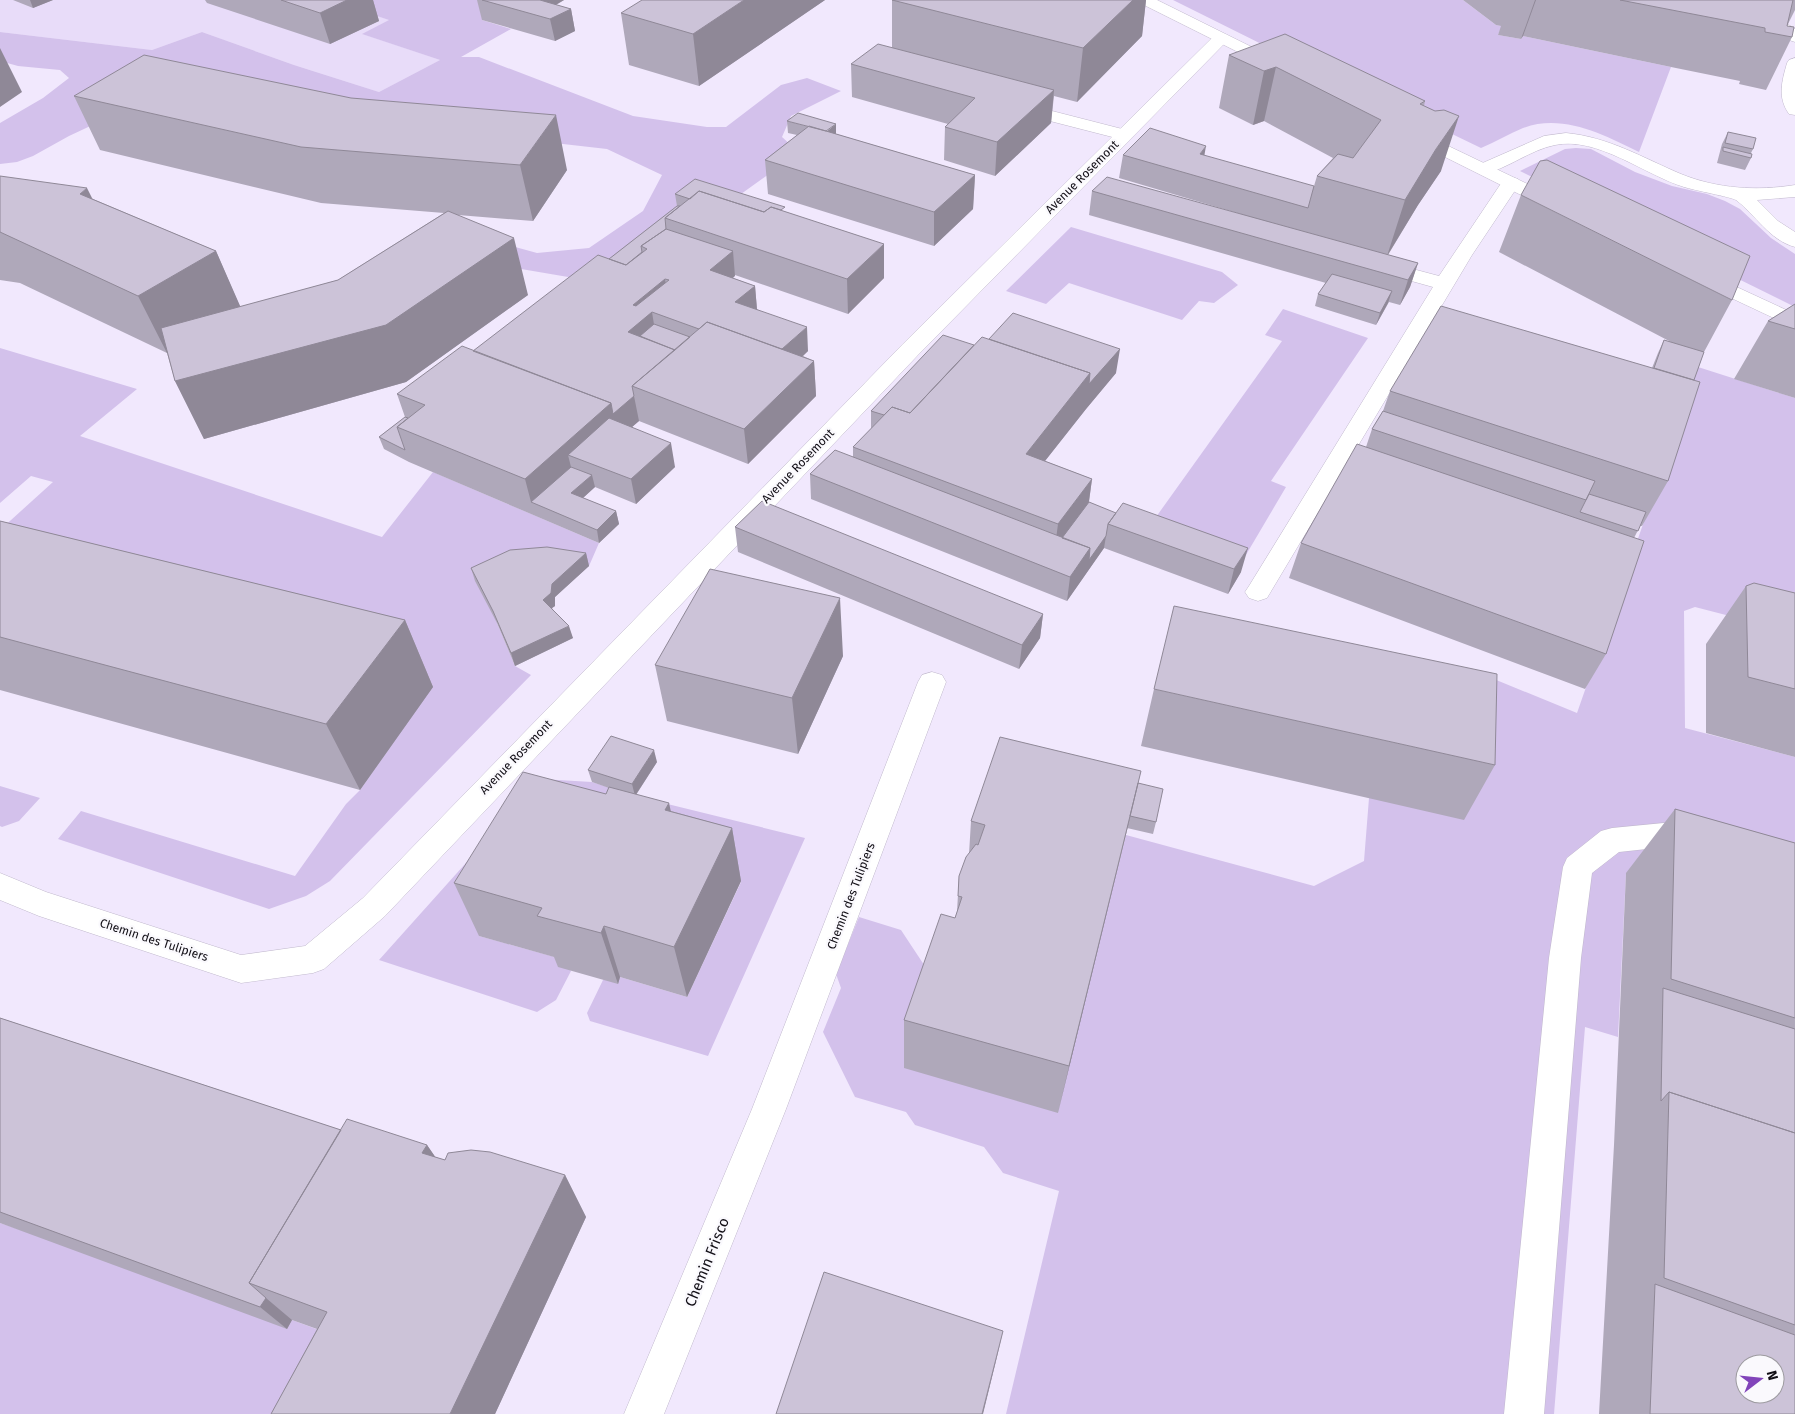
<svg xmlns="http://www.w3.org/2000/svg" width="1795" height="1414" viewBox="0 0 1795 1414" font-family="'Fira Sans',sans-serif">
<rect width="100%" height="100%" fill="#f1e8fd"/>
<path fill="#e8dcf9" d="M0,0H329L390,20L363,34L440,60L379,92L294,65L202,32L152,50L0,32Z"/>
<path fill="#d3c1eb" d="M329,0H520L482,20L511,29L461,57H479L633,116L707,127H726L781,85L807,78L841,91L791,116L782,137L792,146L776,169L741,194L619,260L574,278L450,257L464,233L537,253L589,248L643,211L662,175L607,149L440,130L131,107L69,136L33,156L17,162L0,164V123L43,98L69,78L60,70L18,66L0,61V32L152,50L202,32L294,65L379,92L440,60L362,34L389,20Z
M1173,0H1463L1496,25L1502,26L1498,35L1521,39L1523,36L1671,67L1639,152C1604,135 1563,113 1523,128C1509,134 1495,142 1481,148L1452,134L1447,136Z
M1576,148L1591,149L1635,172L1672,186L1707,194L1725,201L1740,209L1771,238L1795,254V307L1520,171L1565,149Z
M1071,227L1222,272L1238,285L1214,303L1199,301L1182,320L1069,283L1046,304L1006,291Z
M1283,309L1368,338L1271,481L1286,487L1240,565L1146,531L1282,341L1265,335Z
M0,348L137,389L80,436L382,537L433,472L599,543L589,566L497,623L515,666L531,675L330,881L306,896L269,909L58,839L81,811L295,876L346,804L360,790L432,687L0,530L53,482L31,476L0,503Z
M1698,367L1795,398V633L1695,607L1684,611L1685,728L1795,757V923L1626,873L1618,1037L1585,1027L1554,1414H1006L1059,1191L1003,1173L984,1147L915,1125L906,1112L855,1097L823,1032L841,988L836,974L859,917L901,930L934,980L1088,985L1126,835L1314,886L1364,861L1369,798L1489,677L1577,713Z
M541,779L592,782L635,796L805,838L708,1056L590,1021L587,1013L603,980L620,977L687,997L741,882L479,936L562,959L571,971L556,1000L537,1012L379,960Z
M0,786L40,798L19,821L2,827L0,826Z
M0,1223L292,1320L365,1347L331,1414H0Z"/>
<g fill="none" stroke-linecap="round" stroke-linejoin="round">
<g stroke="#c1b9cd" stroke-width="1">
<path id="lane" d="M1731,0H1750L1795,29V42L1789,40L1777,29L1734,3Z
M1795,58V115L1789,114C1777,97 1782,81 1787,63L1789,60Z
M1017,102L1130,131L1133,135L1130,139L1124,140L1011,111L1008,107L1011,103Z
M1566,133C1609,137 1643,158 1681,174C1718,189 1757,191 1795,185V197L1757,200L1778,221L1795,232V247C1769,240 1756,215 1736,200C1731,197 1693,190 1684,187C1645,175 1597,136 1555,145C1530,150 1509,168 1484,174L1478,173L1475,169L1478,165L1544,136Z
M1511,177L1518,179L1520,183L1472,255L1267,598L1258,601L1249,598L1245,592L1249,586L1433,287L1372,270L1369,266L1372,262L1379,260L1439,276L1504,179Z"/>
</g>
<g stroke="#c1b9cd" stroke-width="1">
<path id="street" d="M1221,33L1227,35L1229,38L1227,41L918,355L385,916L324,969L313,973L241,983L39,916L0,900V873L46,892L241,955L305,946L363,898L902,345L1215,35Z
M932,672L942,675L946,682L786,1109L664,1414H624L752,1109L918,682L922,675Z
M1674,822L1702,830L1706,839L1702,848L1691,851L1674,846L1619,852L1592,873L1581,958L1544,1414H1504L1549,958L1563,867L1567,858L1601,831L1612,828Z"/>
</g>
<g stroke="#c1b9cd" stroke-width="1">
<path id="secondary" d="M1137,0H1157L1282,62L1284,65L1282,68H1270L1140,3Z
M1415,130L1565,202L1567,206L1565,210L1558,212L1551,210L1409,139L1406,135L1409,131Z
M1702,271L1795,314V328L1695,281L1692,277L1695,273Z"/>
</g>
<use href="#lane" fill="#fff" fill-rule="evenodd"/>
<use href="#street" fill="#fff" fill-rule="evenodd"/>
<use href="#secondary" fill="#fff" fill-rule="evenodd"/>
</g>
<path fill="#afa8ba" d="M13,0H53L33,8Z
M205,0H373L379,21L330,44L207,3Z
M477,0H564L556,5L571,9L575,31L555,41L482,20Z
M825,0L699,86L629,65L621,13Z
M892,0H1146L1142,36L1077,102L1054,96L1051,123L995,176L944,160L945,127L948,124L852,97L851,64L892,48Z
M1463,0H1795V10L1787,26L1792,37L1766,90L1739,84L1740,81L1671,67L1523,36L1521,39L1498,35L1501,26L1496,25Z
M1229,55L1425,101L1424,106L1441,171L1418,205L1388,255L1418,263L1410,287L1400,305L1389,302L1376,325L1315,306L1318,294L1326,283L1089,215L1092,191L1244,215L1119,178L1123,155L1314,186L1317,176L1333,158L1264,121L1253,125L1219,108Z
M74,96L567,170L533,221L458,215L528,295L406,382L204,439L175,381L167,353L20,283L0,280V176L93,199L216,251L240,307L338,280L444,213L321,203L100,150Z
M787,121L836,134L975,175L973,209L934,246L768,194L765,160L797,135L788,133Z
M1728,132L1753,149L1751,153V158L1745,170L1717,163L1722,144Z
M675,194L786,212L884,278L848,314L735,275L733,278L755,286L757,309L808,351L803,356L814,361L816,396L748,464L639,421L632,427L675,467L636,504L595,487L583,498L616,511L619,524L599,543L409,462L384,449L379,437L405,417L397,394L473,351L609,259L677,206Z
M1521,195L1732,300L1704,352L1694,380L1668,481L1642,526H1640L1634,538L1606,654L1585,689L1289,578L1301,543L1366,447L1372,429L1383,411L1390,391L1652,368L1658,353L1664,340L1671,342L1499,252Z
M1795,304V398L1734,379L1768,321Z
M989,339L1116,373L1086,409L1045,461L1092,479L1089,502L1241,572L1228,594L1104,548L1067,601L811,499L810,474L853,457V447L871,429V411Z
M0,521L405,620L433,687L360,790L0,690Z
M735,527L1043,614L1040,638L1019,669L738,552Z
M586,553L589,566L555,597V606L552,608L573,638L515,666L497,623L475,581L471,568Z
M1746,586L1795,593V757L1706,733V644Z
M843,656L798,754L667,721L655,665Z
M1154,689L1495,765L1464,820L1141,746Z
M657,762L636,795L671,811L732,828L741,881L687,997L620,977L618,984L558,967L554,957L479,936L454,883L606,794L609,788L592,782L588,770Z
M1138,783L1156,822L1153,834L1127,828L1058,1113L904,1068V1020L955,918L957,912L959,876L969,854L971,821Z
M1675,809L1795,843V1414H1599L1614,1145L1626,873Z
M0,1018L341,1130L427,1145L435,1157L445,1160L565,1175L586,1217L495,1414H271L317,1329L292,1320L287,1329L0,1223Z"/>
<path fill="#8f8897" d="M30,0H53L33,8Z
M347,0H373L379,21L330,44L320,13Z
M529,0H564L538,15Z
M744,0H825L699,86L693,34Z
M1133,0H1146L1142,36L1077,102L1083,48Z
M1535,0H1536L1523,36L1521,39Z
M571,9L575,31L555,41L550,19Z
M0,48L22,92L0,107Z
M1276,67L1264,121L1253,125L1264,71Z
M1054,90L1051,123L995,176L997,142Z
M556,115L567,170L533,221L520,165Z
M1459,116L1441,171L1418,205L1387,256L1405,200L1436,149Z
M836,124V136L826,132Z
M1206,146L1202,169L1200,154Z
M975,175L973,209L934,246V212Z
M87,188L115,244L80,194Z
M514,238L528,295L406,382L204,439L175,381Z
M884,244V278L848,314L847,279Z
M216,251L241,308L167,353L138,296Z
M733,251L735,276L713,294L710,270Z
M1418,263L1410,287L1400,305L1408,280Z
M665,279L669,303L652,312L656,337L642,348L628,332L633,305Z
M755,286L757,310L735,302Z
M1392,291L1388,303L1376,325L1380,313Z
M807,327L808,351L776,381L774,356Z
M1120,349L1116,373L1086,409L1022,490L1026,454L1090,373Z
M814,361L816,396L748,464L744,429Z
M634,396L639,421L618,439L613,414Z
M611,403L618,439L568,455L574,479L531,502L525,479Z
M671,443L675,467L636,504L631,479Z
M592,475L595,487L574,506L571,493Z
M1092,479L1087,515L1055,547L1058,524Z
M616,511L619,524L599,543L597,530Z
M1106,536L1104,548L1067,601L1070,577L1090,548Z
M1248,548L1241,572L1228,594L1234,569Z
M586,553L589,566L555,597V606L546,612L543,600L552,584Z
M840,598L843,656L798,754L792,698Z
M1043,614L1040,638L1019,669L1022,645Z
M405,620L433,687L360,790L326,724Z
M569,626L573,638L515,666L511,653Z
M654,750L657,762L635,796L632,784Z
M1141,771L1128,826L1058,1113L1069,1066Z
M669,803L681,857L665,810Z
M732,828L741,881L687,997L674,947Z
M604,926L620,977L618,984L601,933Z
M427,1145L457,1188L422,1153Z
M565,1175L586,1217L495,1414H450Z
M266,1298L292,1320L287,1329L260,1307Z
M1003,1331L995,1365L983,1414H982Z"/>
<path fill="#ccc3d8" stroke="#8f8897" fill-rule="evenodd" d="M281,0H347L320,13Z
M482,0H540L571,9L550,19Z
M642,0H744L693,34L621,13Z
M892,0H1133L1083,48Z
M1620,0H1793L1787,26L1794,27L1792,37L1765,32V28Z
M1285,34L1425,101L1420,104L1435,111L1444,110L1459,116L1436,149L1405,200L1317,176L1338,154L1353,158L1381,120L1276,67L1264,71L1229,55Z
M878,44L1054,90L997,142L945,127L975,98L851,64Z
M144,55L351,98L556,115L520,165L301,147L74,96Z
M798,113L836,124L826,131L787,121Z
M809,126L975,175L934,212L765,160Z
M1150,128L1206,146L1200,154L1314,186L1308,208L1123,155Z
M1728,132L1756,138L1753,149L1725,143Z
M1723,147L1752,154L1751,158L1723,151Z
M1547,160L1750,256L1732,300L1521,195L1540,161Z
M0,176L87,188L80,194L216,251L138,296L0,232Z
M1107,177L1418,263L1408,280L1092,191Z
M695,179L785,207L781,210L771,207L764,212L699,191L690,199L675,194Z
M699,191L764,212L771,207L884,244L847,279L665,218Z
M677,206H680L665,218L666,229L641,246L642,252L626,265L609,259Z
M448,211L514,238L386,325L175,381L161,328L338,280Z
M666,229L733,251L710,270L755,286L735,302L807,327L782,349L707,322L699,329L652,312L628,332L675,350L632,386L634,396L613,414L611,403L473,351L598,255L626,265L647,249L641,246ZM665,279L669,280L636,306L633,305Z
M1332,274L1392,291L1380,313L1318,294Z
M1795,304V329L1768,321Z
M1441,306L1700,382L1668,481L1390,391Z
M1013,313L1120,349L1089,384L1090,373L989,339Z
M707,322L814,361L744,429L632,386Z
M654,324L690,337L675,350L640,336Z
M943,335L974,345L910,413L892,407L884,415L871,411Z
M982,337L1090,373L1026,454L1092,479L1058,524L853,447L892,407L910,413Z
M1664,340L1704,352L1694,380L1654,368Z
M462,346L611,403L525,479L397,427L425,405L397,394Z
M1383,411L1595,481L1586,500L1372,429Z
M405,417L408,418L397,427L405,450L379,437Z
M609,418L671,443L631,479L568,455Z
M1357,444L1644,541L1606,654L1301,543Z
M835,450L1090,548L1070,577L810,474Z
M571,467L592,475L571,493L616,511L597,530L531,502Z
M1589,494L1646,512L1638,531L1580,512Z
M762,501L1043,614L1022,645L735,527Z
M1089,502L1116,513L1108,524L1106,536L1089,560L1090,548L1062,538Z
M1123,503L1248,548L1234,569L1108,524Z
M0,521L405,620L326,724L0,637Z
M547,547L586,553L552,584L551,593L543,600L569,626L511,653L493,611L471,568L510,550Z
M710,569L840,598L792,698L655,665Z
M1754,583L1795,593V689L1748,677L1746,586Z
M1174,606L1497,674L1495,765L1154,689Z
M611,736L654,750L632,784L588,770Z
M1000,737L1141,771L1069,1066L904,1020L941,914L955,918L962,897L958,896L959,876L966,857L976,844L978,845L985,825L971,821Z
M523,772L606,794L609,787L669,803L665,810L732,828L674,947L604,926L601,933L537,916L542,908L454,883Z
M1138,783L1163,789L1156,822L1130,816Z
M1675,809L1795,843V1018L1671,979Z
M1663,988L1795,1029V1133L1669,1092L1661,1101Z
M0,1018L341,1130L249,1283L266,1298L260,1307L0,1212Z
M1669,1092L1795,1133V1325L1664,1278Z
M347,1119L427,1145L422,1153L445,1160L448,1153L471,1150L490,1152L565,1175L450,1414H271L327,1312L249,1283Z
M824,1272L1003,1331L982,1414H776Z
M1655,1284L1795,1335V1414H1650ZM1745,1364H1775V1394H1745Z"/>
<g text-anchor="middle" stroke-width="4.5" stroke-linejoin="round" paint-order="stroke">
<g font-size="12" fill="#110e15" stroke="#faf9fd">
<text transform="translate(1082 177) rotate(-45)" y="4">Avenue Rosemont</text>
<text transform="translate(798 466) rotate(-46)" y="4">Avenue Rosemont</text>
<text transform="translate(516 757) rotate(-46)" y="4">Avenue Rosemont</text>
<text transform="translate(851 896) rotate(-69)" y="4">Chemin des Tulipiers</text>
<text transform="translate(154 940) rotate(18)" y="4">Chemin des Tulipiers</text>
</g>
<g font-size="15" fill="#110e15" stroke="#faf9fd">
<text transform="translate(707 1262) rotate(-68)" y="5">Chemin Frisco</text>
</g>
</g>
<g transform="translate(1760 1379) rotate(74)"><circle r="24" fill="#faf9fd" stroke="#9d9ba0"/>
<path d="M0-4L9 19L0 12L-9 19Z" fill="#8144ba"/>
<text y="-8" font-size="14" font-weight="bold" text-anchor="middle" fill="#110e15">N</text>
</g>
</svg>
